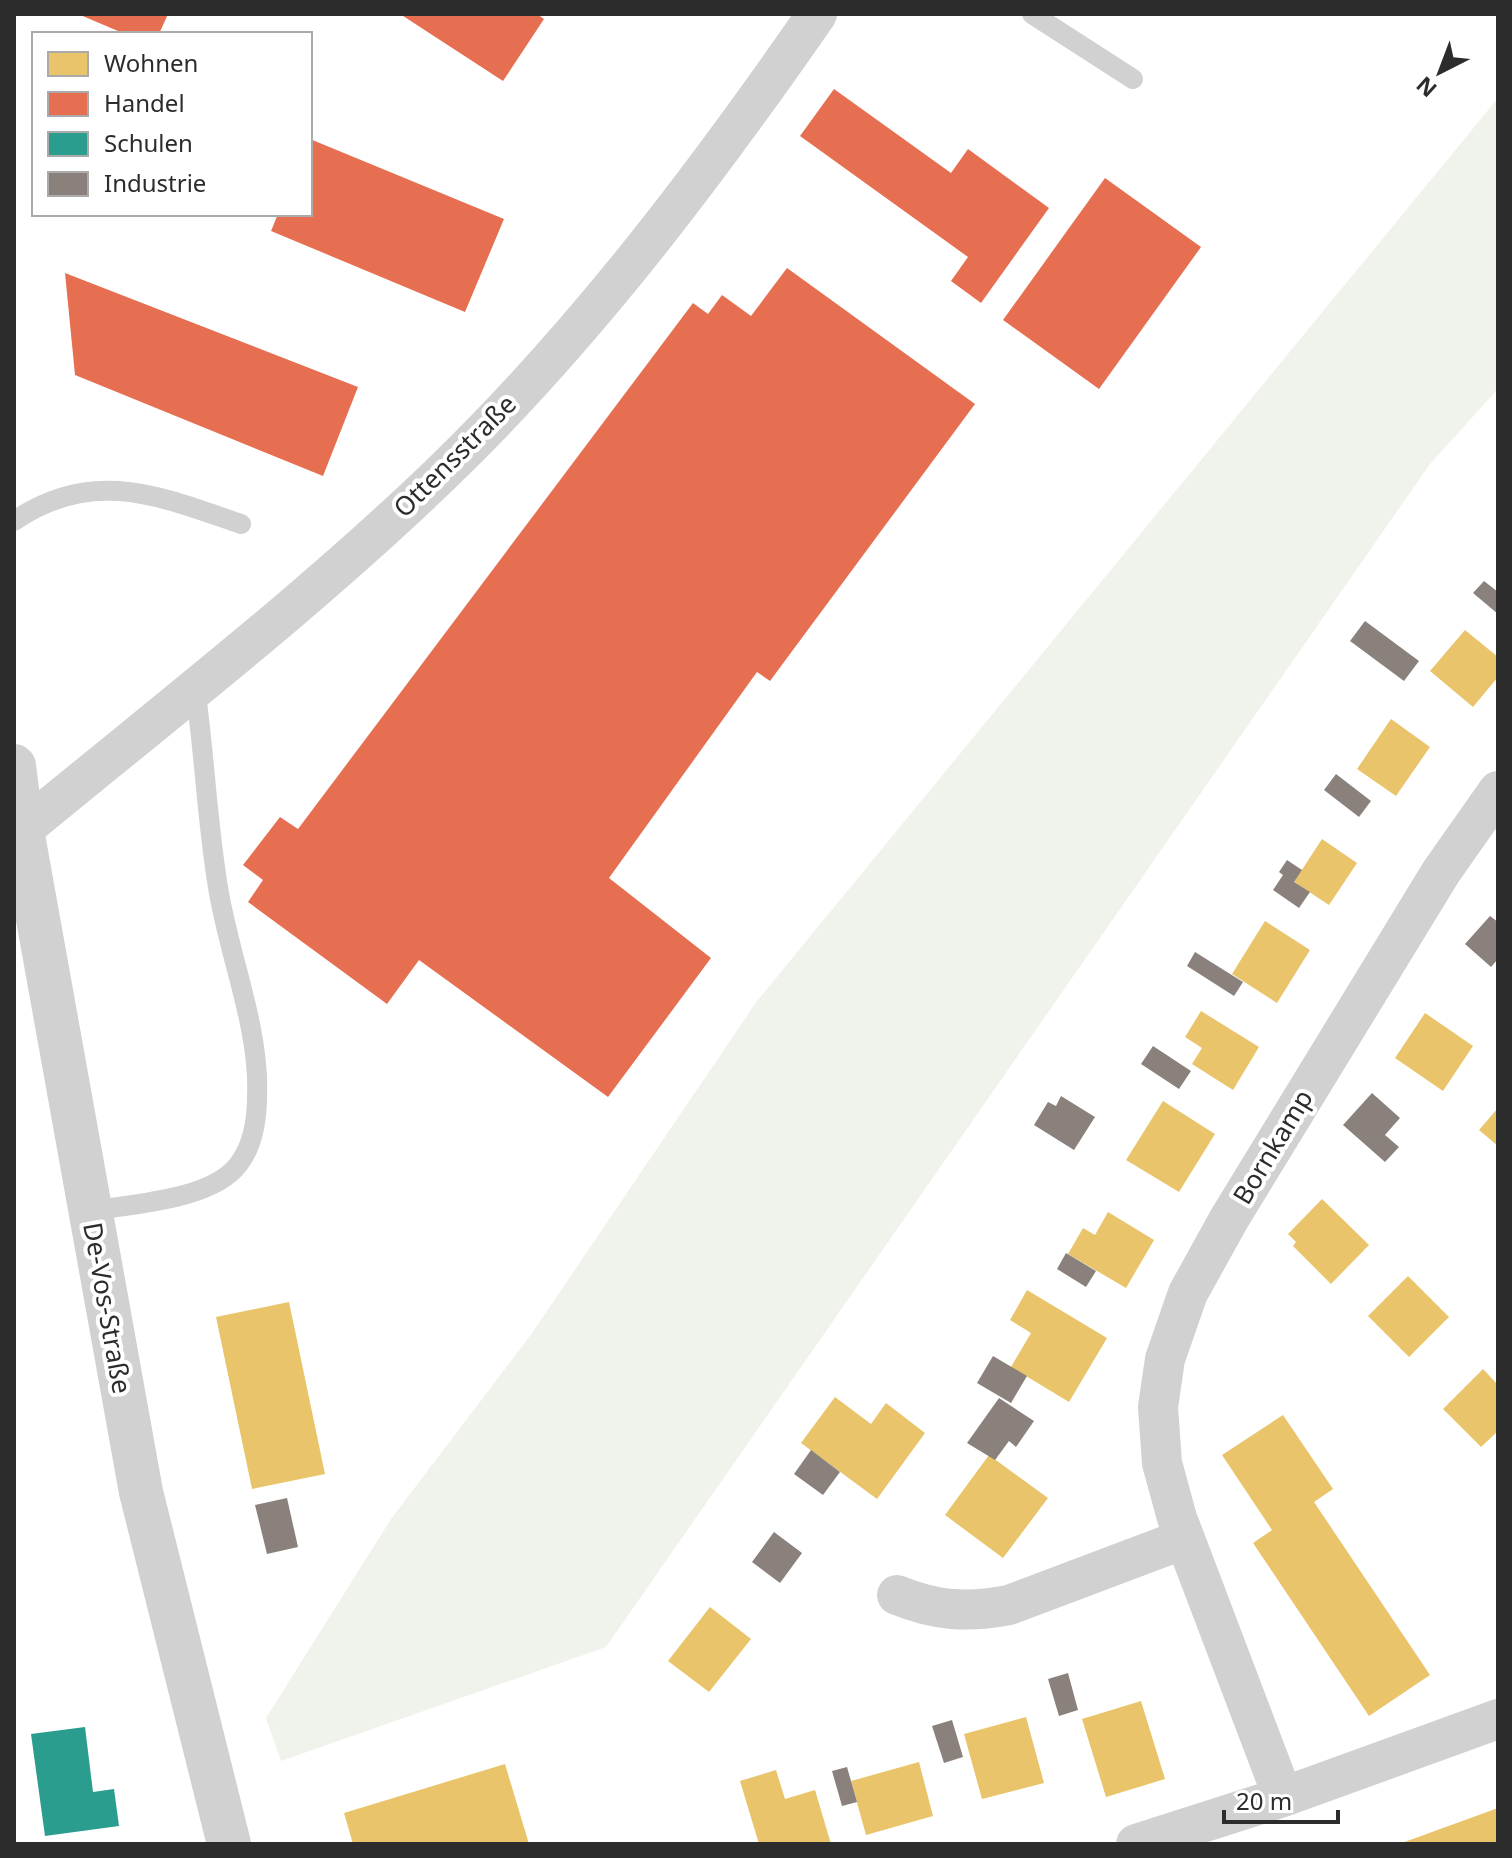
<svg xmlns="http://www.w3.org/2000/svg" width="1512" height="1858" viewBox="0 0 1512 1858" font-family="'Noto Sans',sans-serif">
<rect width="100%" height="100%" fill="#fff"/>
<path fill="#f0f3eb" d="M1498,98V389L1430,464L606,1647L281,1761L266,1718L391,1519L530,1336L757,1001Z"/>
<path fill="#e9c46a" d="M1465,630L1498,657V677L1473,707L1430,671Z
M1391,719L1430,747L1396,796L1357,769Z
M1322,839L1357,863L1329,905L1294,882Z
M1265,921L1310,950L1277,1003L1232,974Z
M1201,1011L1259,1047L1233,1090L1192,1064L1202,1048L1185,1037Z
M1425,1013L1473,1046L1443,1091L1395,1058Z
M1163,1101L1215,1134L1179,1192L1126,1160Z
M1498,1108V1146L1479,1130Z
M1322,1199L1369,1245L1331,1284L1293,1246L1296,1242L1288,1234Z
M1108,1212L1154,1240L1126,1288L1068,1254L1083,1228L1095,1235Z
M1408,1276L1449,1317L1409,1357L1368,1316Z
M1027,1290L1107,1338L1069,1402L1011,1367L1031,1333L1010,1320Z
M289,1302L325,1474L252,1489L216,1317Z
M1483,1369L1498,1385V1431L1481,1447L1443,1409Z
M835,1397L871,1424L886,1403L925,1433L877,1499L801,1443Z
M1283,1415L1333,1489L1314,1502L1430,1675L1369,1716L1253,1543L1272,1530L1222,1455Z
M989,1455L1048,1498L1003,1558L945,1515Z
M710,1607L751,1639L709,1692L668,1661Z
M1141,1701L1165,1779L1106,1797L1082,1719Z
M1026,1717L1044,1783L982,1799L964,1734Z
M919,1762L933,1816L866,1835L851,1781Z
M505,1764L529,1844H353L344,1813Z
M776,1770L785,1799L815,1790L831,1844H759L740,1781Z
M1498,1808V1844H1399Z"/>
<path fill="#e76f51" d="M78,14H168L159,34H125Z
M400,14H537L544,19L503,81Z
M834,89L951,173L968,149L1049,208L981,303L951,281L968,257L800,136Z
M310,139L504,219L465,312L271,231L278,214H310Z
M1105,178L1201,247L1099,389L1003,320Z
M787,268L975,404L770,681L757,672L609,878L711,958L608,1097L419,960L387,1004L248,902L263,880L243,865L280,817L298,829L693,303L708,314L722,295L751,316Z
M65,273L358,387L323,476L75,375Z"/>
<path fill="#2a9d8f" d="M85,1727L93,1792L114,1789L119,1826L45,1836L31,1734Z"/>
<path fill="#8a817c" d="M1484,581L1498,592V614L1473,593Z
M1365,621L1419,661L1404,681L1350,641Z
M1336,774L1371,801L1359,817L1324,790Z
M1287,860L1302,870L1294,882L1310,892L1299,908L1273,890L1283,875L1279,872Z
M1490,916L1498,922V959L1491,967L1465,944Z
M1195,952L1243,982L1234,996L1187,966Z
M1153,1046L1191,1071L1179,1089L1141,1064Z
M1372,1093L1400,1118L1385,1135L1399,1147L1385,1162L1343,1125Z
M1061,1096L1095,1117L1074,1150L1034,1125L1048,1102L1056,1106Z
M1066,1253L1096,1271L1086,1287L1057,1269Z
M993,1356L1027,1376L1011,1403L977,1383Z
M999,1398L1034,1421L1016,1447L1009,1441L995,1460L967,1443Z
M811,1450L840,1472L823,1495L794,1474Z
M287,1498L298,1547L267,1554L255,1505Z
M774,1532L802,1553L780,1583L752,1562Z
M1068,1673L1078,1710L1059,1716L1048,1679Z
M952,1720L963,1757L944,1763L932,1726Z
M847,1767L857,1802L842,1806L832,1771Z"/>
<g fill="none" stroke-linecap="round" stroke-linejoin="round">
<path stroke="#d1d1d1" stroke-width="20" d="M1032,14L1133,79
M14,521C93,467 159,496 241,524
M90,1211C132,1204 211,1200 238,1165C253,1146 257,1119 257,1096C260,1030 230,958 219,893C207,825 205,756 195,688"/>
<path stroke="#d1d1d1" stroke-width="40" d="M22,830C165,712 313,598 446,469C586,333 706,174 817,14
M897,1595C936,1611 967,1613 1009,1605L1184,1539
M1283,1797L1177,1518L1162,1463L1158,1407L1165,1359L1188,1293L1229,1219L1441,872L1498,791
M1136,1844L1283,1797L1498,1719"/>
<path stroke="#d1d1d1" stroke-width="44" d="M14,766L22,830L141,1492L229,1844"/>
</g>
<g text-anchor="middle" stroke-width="8" stroke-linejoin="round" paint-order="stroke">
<g font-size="26" fill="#2c2c2c" stroke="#fff">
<text transform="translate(455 456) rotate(-45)" y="9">Ottensstraße</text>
<text transform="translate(1273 1147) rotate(-59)" y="9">Bornkamp</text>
<text transform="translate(107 1308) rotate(80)" y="9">De-Vos-Straße</text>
</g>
</g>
<rect width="1512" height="1858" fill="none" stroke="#2c2c2c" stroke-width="32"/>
<rect x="32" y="32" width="280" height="184" fill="#ffffff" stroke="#ababab" stroke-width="2"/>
<rect x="48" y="52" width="40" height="24" fill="#e9c46a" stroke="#ababab" stroke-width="2"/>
<text x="104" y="72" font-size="24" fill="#2c2c2c">Wohnen</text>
<rect x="48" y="92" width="40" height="24" fill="#e76f51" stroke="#ababab" stroke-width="2"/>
<text x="104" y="112" font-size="24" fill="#2c2c2c">Handel</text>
<rect x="48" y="132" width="40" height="24" fill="#2a9d8f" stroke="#ababab" stroke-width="2"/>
<text x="104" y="152" font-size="24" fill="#2c2c2c">Schulen</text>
<rect x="48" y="172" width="40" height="24" fill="#8a817c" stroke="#ababab" stroke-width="2"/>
<text x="104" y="192" font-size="24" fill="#2c2c2c">Industrie</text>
<g transform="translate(1440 72) rotate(222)" stroke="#ffffff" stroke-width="6" paint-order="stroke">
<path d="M0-6L14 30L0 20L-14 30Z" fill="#2c2c2c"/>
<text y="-12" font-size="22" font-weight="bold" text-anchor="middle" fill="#2c2c2c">N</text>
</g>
<path d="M1224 1810v12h114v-12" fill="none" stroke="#2c2c2c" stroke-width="4"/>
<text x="1236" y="1810" font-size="24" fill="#2c2c2c" stroke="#ffffff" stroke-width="6" paint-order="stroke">20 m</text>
</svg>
